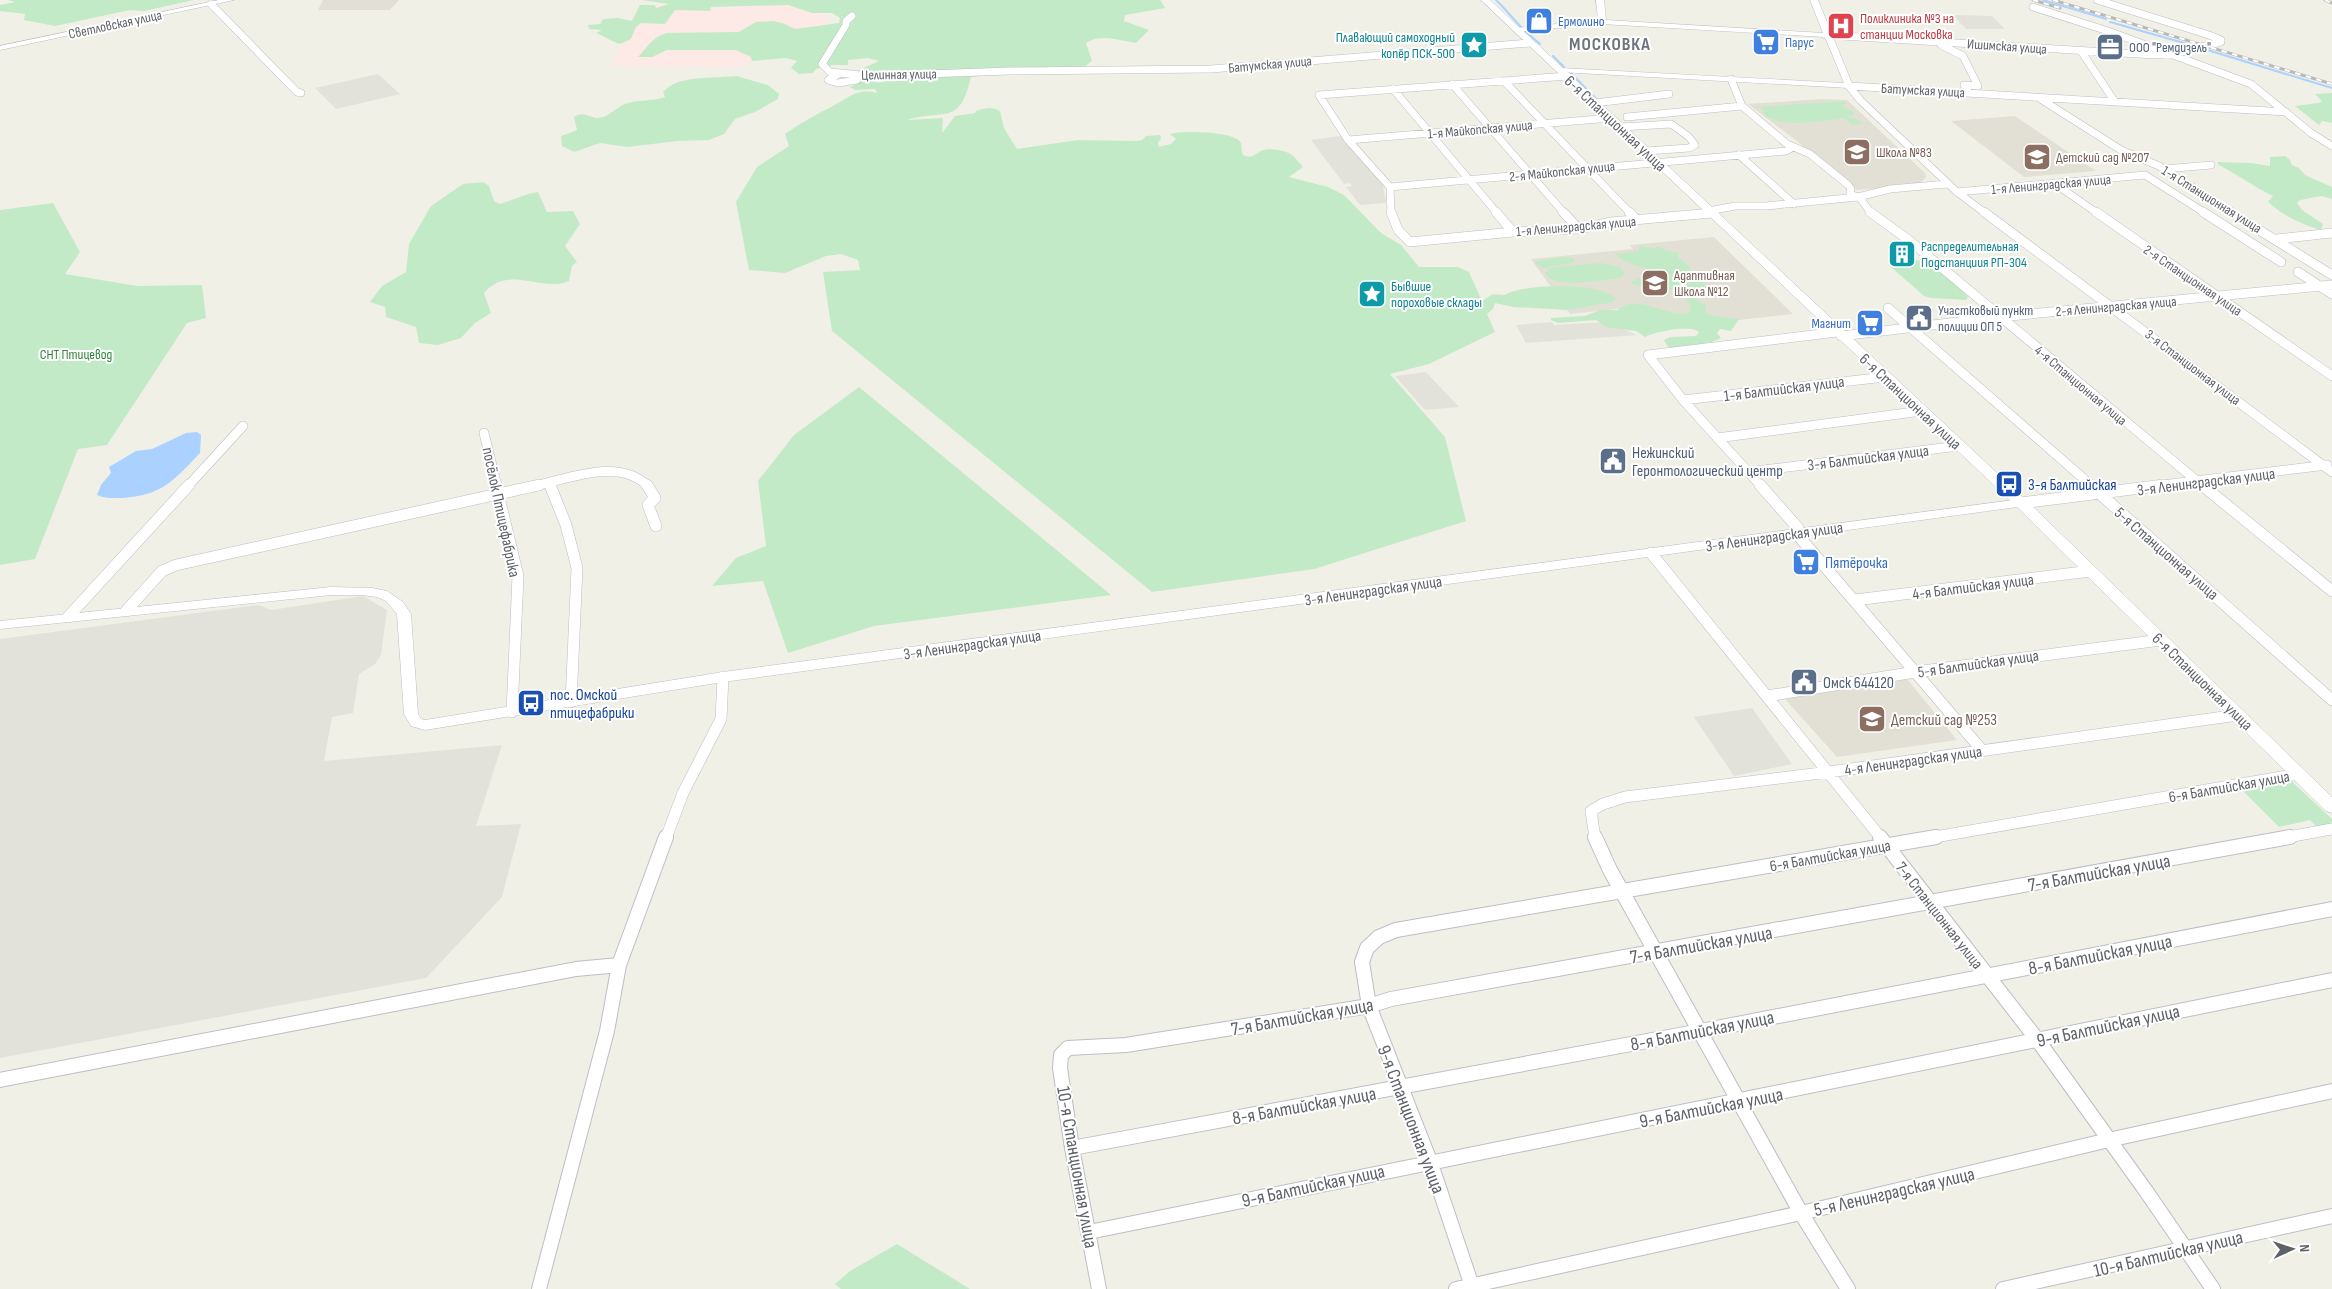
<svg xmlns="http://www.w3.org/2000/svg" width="2332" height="1289" viewBox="0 0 2332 1289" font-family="'Sofia Sans Condensed',sans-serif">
<rect width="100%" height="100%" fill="#f1f0e7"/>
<path fill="#e2e2db" d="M1953,15L1992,16L2005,29H1966Z
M378,74L400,94L336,109L315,88Z
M1341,136L1383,185L1386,203L1360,205L1346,187L1352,186L1350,183L1344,184L1311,140Z
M1552,322L1554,325L1607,322L1637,335L1526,343L1516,325Z
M1426,372L1459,407L1425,410L1395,376Z
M363,596L387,610L381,655L375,664L359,674L353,713L332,717L324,761L502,745L476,826L521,824L502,897L426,978L0,1058V639L258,605L271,610Z
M1752,708L1792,764L1734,776L1694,717Z"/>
<path fill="#e2e0d5" d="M323,0H399L390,10H318Z
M1822,99L1847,100L1925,173L1926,177L1919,185L1857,190L1798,142L1748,104Z
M2015,116L2096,171L2024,177L1951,121Z
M1714,237L1793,314L1655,329L1636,307L1570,314L1531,259L1633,249L1630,245Z
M1907,679L1957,740L1837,757L1785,699Z"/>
<path fill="#fde9e5" d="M766,3H831L826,25L782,31L744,67L610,66L642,5Z"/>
<path fill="#c3eac7" d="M8,0H194L144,11L130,10L55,26L24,20L25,14L0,11V5L15,2Z
M642,0H1160L1165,8L1125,15L1124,21L1149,30L1136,43C1119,41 1102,33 1086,43L1092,61L1083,68L863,72L857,71L879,61L868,58L848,60V65H833L816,69L813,73L799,74L791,68L797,61L786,58L752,61L751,57L736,50H667L652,57H638C648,47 652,37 667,33L739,32L756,22L773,21L785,24L795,29L839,23L840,18L832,13H812L788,5L711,7L710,11L675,10L665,24L641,23L636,27L631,39L620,44C610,41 605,36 596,33L602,30L588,29L590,28L587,25L600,24L603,19L618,18L632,21L640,5H655L656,8L669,4Z
M996,74L971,77C959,128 945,108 907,120L943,118L942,133L955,116L975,113L976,111C984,108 992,106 1000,111L1004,128L1017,149L1078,140L1135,141L1142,140L1146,136L1160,135L1161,138L1158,143L1159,147L1171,144L1176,139L1170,134C1181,130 1236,131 1241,143C1242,146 1241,151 1243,155C1251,159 1254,155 1261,151C1268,147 1286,150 1292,155C1296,158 1300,164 1303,167L1289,177L1328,187L1344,195L1381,233L1401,245L1419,267H1458L1469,272L1482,301L1493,294L1505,295C1525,283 1598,282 1615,298L1614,302L1566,310L1513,307L1495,303L1493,309L1487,314L1495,332L1429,364L1390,374L1445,437L1466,521L1314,569L1152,592L832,331L823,272L860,270L858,260L841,254L826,256L785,273L749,270L736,202L757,167L789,146L785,134C801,123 816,114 833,106C850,97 857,88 877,93L875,89L855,90L850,87L857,84V81L866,78C875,82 876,84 886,81L885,79Z
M736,76L768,85L779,94L778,99L755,112L735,119L724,134L709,140L678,141L627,147L600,143L574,152L562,146L561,136L577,130L574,117C584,111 587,117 597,118C607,118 616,108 625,104C638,99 652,102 665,97L663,92C679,74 713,79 736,76Z
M2332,93V123L2322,121L2319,125L2295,106L2318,103L2322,101L2315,94Z
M1845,101L1847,103L1841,105L1854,112L1853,115L1847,118H1855L1863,124L1852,125L1844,118C1820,121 1786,129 1764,115L1763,109L1756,107Z
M2285,156L2290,160L2292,165L2299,168L2305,175L2332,187V199L2322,196L2300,200L2297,203L2302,210L2323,224L2321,230C2300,224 2284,216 2268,202L2273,196C2254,187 2238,175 2219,165L2217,162L2251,163L2270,166V157Z
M483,182L489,186L494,201L500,204L528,194L538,192L547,212L573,211L580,224L565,246L577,262L572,266L569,281C541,293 509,264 484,293L491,313L475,323L461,338L438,345L419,343L416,327L386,317L385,307L370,302L382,286L406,272L409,244L431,206L463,184Z
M53,203L80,252L65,274L137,286L202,285L206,318L187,323L107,445L78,449L35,559L0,565V210Z
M1641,246L1653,248L1659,247L1667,251L1679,253L1678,257L1689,266L1691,272L1704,278L1705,286L1709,290L1695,294L1694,298L1706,306L1705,310L1709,315L1739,319L1731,331L1720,329L1717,333L1721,338L1712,342L1673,348L1668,347L1664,340L1670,337L1696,336L1699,332C1689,324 1656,332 1645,337L1636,331L1606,327L1596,320L1558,323L1551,320V318L1585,316L1600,310H1618C1638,291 1671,321 1689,312L1691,306C1679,287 1675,290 1655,289C1647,288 1639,285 1632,284L1631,282C1639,276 1651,279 1658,274C1644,264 1627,268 1616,254L1639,251V247Z
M1563,257L1573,258L1576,262L1543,268L1535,264L1536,261Z
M1916,260C1936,261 1954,283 1968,297L1966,300L1931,298L1924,296L1891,267Z
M1601,263L1620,267L1625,273L1620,278L1614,279C1598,280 1553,290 1545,273L1551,268L1556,267Z
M859,387L1111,595L874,626L788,653L763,581L712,586L736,558L766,546L758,481L794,435Z
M2288,778L2332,819V825L2317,827L2310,820L2279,827L2242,790L2272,785L2269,781Z
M897,1244L970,1289H841L835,1284L850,1271Z"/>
<path fill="#aad1ff" d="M197,432L201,435L200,453C174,480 163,495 123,498C114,498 105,499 97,495L101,485L111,473L109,467L136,451L152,449L186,433Z"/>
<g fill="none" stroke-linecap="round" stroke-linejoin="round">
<path stroke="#aad1ff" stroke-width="2" d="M1496,0L1500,4
M2043,0L2106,19
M1501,5L1521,27
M2110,22L2191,45
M1525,31L1540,44
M2204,49L2332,88
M1553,56L1564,67
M1569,71L1598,101"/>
<g stroke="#bcbec3" stroke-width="8">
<path id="minor-far3" d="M211,4L297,92L301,93
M2033,7L2111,32L2251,84L2311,133L2332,146
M852,16L846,21V25L822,64L830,72L871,76L1009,71L1211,69L1530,43
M1826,35L2155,55L2178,53L2221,42V40L2209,35L2097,0
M1941,45L1963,56L1978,86L1964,85L1969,93
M2081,51L2115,102
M839,74L828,80L838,83L857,80
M1731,79L1742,106L1787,144L1810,154L1848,185L1851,189L1850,194L1860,198L1871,213
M1504,81L1630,213
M1452,84L1564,213
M1849,86L1860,100L1957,192L1985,213
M1849,86L2286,112
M1393,89L1497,213
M2039,98L2121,150L2159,166L2233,213
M1595,103L1669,94
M1627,117L1742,106
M1621,127L1671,124L1689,137L1695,145L1689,148L1646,151
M1348,140L1611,118
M1739,155L1794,204
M2164,169L2211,165
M2054,183L2097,213
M1390,187L1786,151L1793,147
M1957,192L2145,175L2205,213
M1709,211L1735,206H1766L1858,197L1890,189L1947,184
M1391,213L1390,187L1348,140L1319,95L1567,76
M1710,213H1712"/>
</g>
<g stroke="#bcbec3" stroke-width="10">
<path id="minor-far2" d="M1391,212L1398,230L1410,242L1513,232L1579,229L1611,222L1712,213
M1496,212L1513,232
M1563,212L1579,229
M1629,212L1637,220
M1870,212L1910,241L2203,486
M1984,212L2332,472
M2096,212L2332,376
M2203,212L2281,262
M2230,212L2332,275
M2277,239L2332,233
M2298,272L2332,294
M1888,308L2092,486
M1841,336L1999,317L2332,285
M1683,400L1885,377
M484,433L497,486
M1717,438L1922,411
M1747,472L1959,446
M550,484L551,486
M188,486L243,426
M534,486C568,479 619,457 648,486
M1761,486L1683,400L1648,355L1837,332
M2154,486L2327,465"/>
</g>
<g stroke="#bcbec3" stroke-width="12">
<path id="minor-far1" d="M496,485L518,576L512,712
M550,485L566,525L577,568L571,702
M647,485L655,498L648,505L656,526
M1760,485L1798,528L1796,533L1981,749
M2090,485L2332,700
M2202,485L2332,591
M2021,503L2164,485
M1651,553L1881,838
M1855,600L2091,571
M126,611L162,571L176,565L539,485
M68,617L189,485
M1767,696L1915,672L2161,640
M666,838L683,793L721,719L723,677
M1595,838L1591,811L1603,804L1625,797L1829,772L2238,715
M1929,838L2298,774
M2283,838L2332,829"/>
</g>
<g stroke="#bcbec3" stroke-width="16">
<path id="minor" d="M1595,837L1610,870L1801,1213L1848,1289
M1880,837L2039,1042L2146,1191L2213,1289
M0,1080L576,969L619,965
M1072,1148L1701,1031L2332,909
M1089,1232C1503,1146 1918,1065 2332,980
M539,1289L607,1031L619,965L666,837
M1099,1289L1072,1148L1060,1068L1061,1055L1068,1048L1126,1045L1369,1006L1391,999L2290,837
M1456,1289L1801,1213L2113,1139L2332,1091
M1473,1289L1430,1161L1369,1006L1362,962L1367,948L1379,937L1396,930L1936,837
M2003,1289L2332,1216"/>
</g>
<g stroke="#bcbec3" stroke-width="1">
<path id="tertiary" d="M219,0H234L0,50V46Z
M1596,0H1604L1606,20L1823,33L1810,0H1818L1853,86L1849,88L1560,72L1556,70L1560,68L1844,83L1825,37L1602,24L1516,32L1512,30L1516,28L1598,20Z
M2021,499L2025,500L2027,503L2025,506L723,682L425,730L411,726L404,714L397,614L386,601L377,597L362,595H331L0,629V621L331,587L372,588L387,591L403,602L411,614L418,714L421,719L425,720L723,672Z"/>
</g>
<g stroke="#bcbfc5" stroke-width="1">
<path id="secondary" d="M1481,0H1490L2026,500L2332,797V813L2326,811L2016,506Z"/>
</g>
<use href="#minor-far3" stroke="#fff" stroke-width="7"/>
<use href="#minor-far2" stroke="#fff" stroke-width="9"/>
<use href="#minor-far1" stroke="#fff" stroke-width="11"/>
<use href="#minor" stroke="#fff" stroke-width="14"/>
<use href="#tertiary" fill="#fff" fill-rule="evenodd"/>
<use href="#secondary" fill="#fff" fill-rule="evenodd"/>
<g stroke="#b8b9b9" stroke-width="3">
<path id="rail" d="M2033,0L2060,8
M2053,0L2332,84
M2325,0L2332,3"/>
</g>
<use href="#rail" stroke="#fff" stroke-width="2" stroke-dasharray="5.5" stroke-linecap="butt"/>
</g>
<defs>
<g id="shop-square" transform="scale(1.4375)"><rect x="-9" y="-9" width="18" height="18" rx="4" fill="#3f7fe0" stroke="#fff"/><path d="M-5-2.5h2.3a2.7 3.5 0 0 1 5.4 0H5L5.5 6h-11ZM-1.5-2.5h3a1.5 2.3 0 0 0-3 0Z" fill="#fff"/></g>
<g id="hospital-square" transform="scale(1.4375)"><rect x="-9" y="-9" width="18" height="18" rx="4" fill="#e0444e" stroke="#fff"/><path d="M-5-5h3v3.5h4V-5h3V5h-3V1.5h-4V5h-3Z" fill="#fff"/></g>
<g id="supermarket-square" transform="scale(1.4375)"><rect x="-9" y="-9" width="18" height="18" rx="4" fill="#3f7fe0" stroke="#fff"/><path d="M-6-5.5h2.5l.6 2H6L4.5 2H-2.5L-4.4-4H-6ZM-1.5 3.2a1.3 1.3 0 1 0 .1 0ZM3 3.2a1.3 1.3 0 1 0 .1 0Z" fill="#fff"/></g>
<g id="sight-square" transform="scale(1.4375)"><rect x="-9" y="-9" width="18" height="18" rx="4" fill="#0f9aa8" stroke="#fff"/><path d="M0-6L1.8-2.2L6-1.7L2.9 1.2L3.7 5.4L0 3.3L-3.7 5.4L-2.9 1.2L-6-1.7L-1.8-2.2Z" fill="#fff"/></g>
<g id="office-square" transform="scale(1.4375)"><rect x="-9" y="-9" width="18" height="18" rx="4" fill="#5c6f8a" stroke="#fff"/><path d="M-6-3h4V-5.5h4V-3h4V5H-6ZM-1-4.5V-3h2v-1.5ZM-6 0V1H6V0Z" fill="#fff"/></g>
<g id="school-square" transform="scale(1.4375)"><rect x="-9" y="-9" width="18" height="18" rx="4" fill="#8d6e63" stroke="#fff"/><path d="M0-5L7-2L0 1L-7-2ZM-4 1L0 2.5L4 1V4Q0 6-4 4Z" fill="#fff"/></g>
<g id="building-square" transform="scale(1.4375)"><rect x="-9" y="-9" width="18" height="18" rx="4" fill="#0f9aa8" stroke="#fff"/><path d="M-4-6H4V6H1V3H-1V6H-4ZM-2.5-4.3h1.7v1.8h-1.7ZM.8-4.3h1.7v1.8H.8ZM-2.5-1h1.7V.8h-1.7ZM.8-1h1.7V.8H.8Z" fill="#fff"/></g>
<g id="civic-square" transform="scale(1.4375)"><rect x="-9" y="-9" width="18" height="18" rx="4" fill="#5c6f8a" stroke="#fff"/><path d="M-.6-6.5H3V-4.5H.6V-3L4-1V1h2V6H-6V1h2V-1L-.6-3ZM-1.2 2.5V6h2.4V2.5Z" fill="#fff"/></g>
<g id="bus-square" transform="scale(1.4375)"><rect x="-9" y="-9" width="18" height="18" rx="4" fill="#1a4fb4" stroke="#fff"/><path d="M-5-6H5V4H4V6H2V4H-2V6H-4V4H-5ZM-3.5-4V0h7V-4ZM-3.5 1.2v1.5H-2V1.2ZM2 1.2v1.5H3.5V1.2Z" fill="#fff"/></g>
</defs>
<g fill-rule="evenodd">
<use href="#shop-square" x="1539" y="21"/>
<use href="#hospital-square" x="1841" y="26"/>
<use href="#supermarket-square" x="1766" y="42"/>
<use href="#sight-square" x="1474" y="45"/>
<use href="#office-square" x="2110" y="47"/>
<use href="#school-square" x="1857" y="152"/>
<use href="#school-square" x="2037" y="157"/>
<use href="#building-square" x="1902" y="254"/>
<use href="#school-square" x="1655" y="283"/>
<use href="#sight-square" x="1372" y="294"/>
<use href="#civic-square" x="1919" y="318"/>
<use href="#supermarket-square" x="1870" y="323"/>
<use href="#civic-square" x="1613" y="461"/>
<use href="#bus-square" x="2009" y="484"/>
<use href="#supermarket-square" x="1806" y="562"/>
<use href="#civic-square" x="1804" y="682"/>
<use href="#bus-square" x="531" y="703"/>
<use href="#school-square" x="1872" y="719"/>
</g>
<g text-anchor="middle" stroke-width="4" stroke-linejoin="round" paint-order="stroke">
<g font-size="14" fill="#be3a42" stroke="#fff" text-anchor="start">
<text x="1860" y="23">Поликлиника №3 на<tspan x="1860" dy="16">станции Московка</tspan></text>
</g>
<g font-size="14" fill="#366cbe" stroke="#fff" text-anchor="start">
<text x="1558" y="26">Ермолино</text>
<text x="1785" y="47">Парус</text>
<text x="1851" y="328" text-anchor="end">Магнит</text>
</g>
<g font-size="14" fill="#5e6268" stroke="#fff">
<text transform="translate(115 24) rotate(-12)" y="5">Светловская улица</text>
<text transform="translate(2007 46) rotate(4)" y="5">Ишимская улица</text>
<text transform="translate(1270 64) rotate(-5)" y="5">Батумская улица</text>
<text transform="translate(899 74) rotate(-1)" y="5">Целинная улица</text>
<text transform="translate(1923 90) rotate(3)" y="5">Батумская улица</text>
<text transform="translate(1480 129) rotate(-5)" y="5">1-я Майкопская улица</text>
<text transform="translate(1562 171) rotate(-6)" y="5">2-я Майкопская улица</text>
<text transform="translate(2051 184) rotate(-5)" y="5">1-я Ленинградская улица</text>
<text transform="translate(2212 199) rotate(32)" y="5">1-я Станционная улица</text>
<text transform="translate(1576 226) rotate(-5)" y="5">1-я Ленинградская улица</text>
<text transform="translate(2193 280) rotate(34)" y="5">2-я Станционная улица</text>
<text transform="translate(2116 306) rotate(-5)" y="5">2-я Ленинградская улица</text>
<text transform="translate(2193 367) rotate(37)" y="5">3-я Станционная улица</text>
<text transform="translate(2081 385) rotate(40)" y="5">4-я Станционная улица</text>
</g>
<g font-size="14" fill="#0d838f" stroke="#fff" text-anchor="start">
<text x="1455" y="42" text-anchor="end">Плавающий самоходный<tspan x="1455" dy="16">копёр ПСК-500</tspan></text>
<text x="1921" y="251">Распределительная<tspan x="1921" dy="16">Подстанциия РП-304</tspan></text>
<text x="1391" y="291">Бывшие<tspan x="1391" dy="16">пороховые склады</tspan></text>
</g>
<g font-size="14" fill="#4e5e75" stroke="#fff" text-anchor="start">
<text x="2129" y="52">ООО "Ремдизель"</text>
<text x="1938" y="315">Участковый пункт<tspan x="1938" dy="16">полиции ОП 5</tspan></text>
</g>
<g font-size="14" fill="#785e54" stroke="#fff" text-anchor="start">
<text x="1876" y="157">Школа №83</text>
<text x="2056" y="162">Детский сад №207</text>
<text x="1674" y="280">Адаптивная<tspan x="1674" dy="16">Школа №12</tspan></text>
</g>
<g font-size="14" fill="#30863c" stroke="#fff">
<text x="76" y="359">СНТ Птицевод</text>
</g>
<g font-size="16" fill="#5e6268" stroke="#fff">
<text transform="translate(1616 123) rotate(43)" y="6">6-я Станционная улица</text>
<text transform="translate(1784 388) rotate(-7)" y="6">1-я Балтийская улица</text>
<text transform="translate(1911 401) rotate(43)" y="6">6-я Станционная улица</text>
<text transform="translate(1868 457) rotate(-7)" y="6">3-я Балтийская улица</text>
<text transform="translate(2206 481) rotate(-7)" y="6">3-я Ленинградская улица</text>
<text transform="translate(502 512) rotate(78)" y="6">посёлок Птицефабрика</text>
<text transform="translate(1774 536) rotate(-8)" y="6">3-я Ленинградская улица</text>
<text transform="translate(2167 553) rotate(41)" y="6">5-я Станционная улица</text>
<text transform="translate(1973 586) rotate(-7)" y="6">4-я Балтийская улица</text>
<text transform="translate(1373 590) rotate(-8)" y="6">3-я Ленинградская улица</text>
<text transform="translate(972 644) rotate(-8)" y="6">3-я Ленинградская улица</text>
<text transform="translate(1978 663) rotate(-8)" y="6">5-я Балтийская улица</text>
<text transform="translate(2203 681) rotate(44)" y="6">6-я Станционная улица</text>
<text transform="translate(1913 760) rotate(-8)" y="6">4-я Ленинградская улица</text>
<text transform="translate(2229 786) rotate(-10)" y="6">6-я Балтийская улица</text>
<text transform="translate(1830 855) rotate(-10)" y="6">6-я Балтийская улица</text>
<text transform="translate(1940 915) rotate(52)" y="6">7-я Станционная улица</text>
</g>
<g font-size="16" fill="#4e5e75" stroke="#fff" text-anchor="start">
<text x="1632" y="458">Нежинский<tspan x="1632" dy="18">Геронтологический центр</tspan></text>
<text x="1823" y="688">Омск 644120</text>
</g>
<g font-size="16" fill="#164399" stroke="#fff" text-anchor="start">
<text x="2028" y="490">3-я Балтийская</text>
<text x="550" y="700">пос. Омской<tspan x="550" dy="18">птицефабрики</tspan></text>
</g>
<g font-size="16" fill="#366cbe" stroke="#fff" text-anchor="start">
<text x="1825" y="568">Пятёрочка</text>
</g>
<g font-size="16" fill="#785e54" stroke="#fff" text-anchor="start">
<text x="1891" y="725">Детский сад №253</text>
</g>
<g font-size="18" font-weight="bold" letter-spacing="1" fill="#6f747a" stroke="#fff">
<text x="1610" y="50">МОСКОВКА</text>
</g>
<g font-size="19" fill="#5e6268" stroke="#fff">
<text transform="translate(2099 872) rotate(-10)" y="7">7-я Балтийская улица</text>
<text transform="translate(1701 944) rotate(-10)" y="7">7-я Балтийская улица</text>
<text transform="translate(2100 954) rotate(-11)" y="7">8-я Балтийская улица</text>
<text transform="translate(1302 1016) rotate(-10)" y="7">7-я Балтийская улица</text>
<text transform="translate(2108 1025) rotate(-12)" y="7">9-я Балтийская улица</text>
<text transform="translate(1702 1030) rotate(-11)" y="7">8-я Балтийская улица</text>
<text transform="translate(1304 1105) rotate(-10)" y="7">8-я Балтийская улица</text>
<text transform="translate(1711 1107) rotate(-11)" y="7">9-я Балтийская улица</text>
<text transform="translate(1412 1119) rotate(69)" y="7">9-я Станционная улица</text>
<text transform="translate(1078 1167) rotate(80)" y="7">10-я Станционная улица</text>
<text transform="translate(1313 1185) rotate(-12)" y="7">9-я Балтийская улица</text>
<text transform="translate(1894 1191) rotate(-13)" y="7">5-я Ленинградская улица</text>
<text transform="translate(2168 1253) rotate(-13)" y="7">10-я Балтийская улица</text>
</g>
</g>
<g transform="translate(2292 1249) rotate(87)" stroke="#ffffff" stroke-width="4" paint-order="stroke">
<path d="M0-4L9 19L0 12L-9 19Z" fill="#5e6268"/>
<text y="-8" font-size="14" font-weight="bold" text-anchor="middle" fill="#5e6268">N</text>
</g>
</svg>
